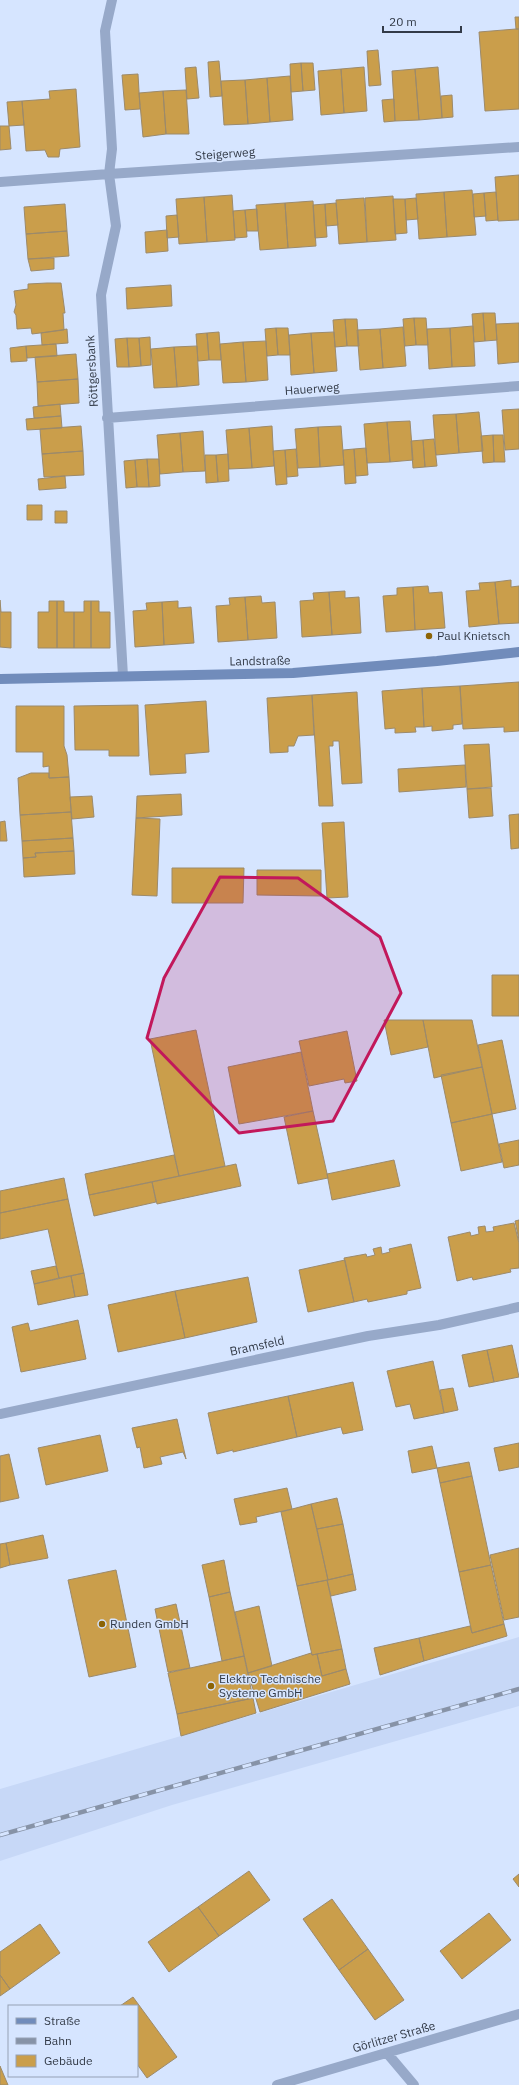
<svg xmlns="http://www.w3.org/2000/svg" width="519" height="2085" viewBox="0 0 519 2085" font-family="'IBM Plex Sans',sans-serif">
<rect width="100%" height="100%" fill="#d6e5ff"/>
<path fill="#c7d8f7" d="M519,1637V1706L172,1805L0,1861V1789Z"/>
<path fill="#ca9e4b" stroke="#9c8a6b" d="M515,17H519V29H516Z
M516,29H519V109L485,111L479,32Z
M378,50L381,85L369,86L367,51Z
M219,61L222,96L210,97L208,62Z
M301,63H313L315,90L303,91Z
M301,63L303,91L291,92L290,64Z
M196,67L199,98L187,99L185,68Z
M364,67L367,111L344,113L341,69Z
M438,67L442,118L419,120L415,69Z
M341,69L344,113L321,115L318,71Z
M415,69L419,120L395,121L392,71Z
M138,74L140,109L125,110L122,75Z
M290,76L293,120L270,122L267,78Z
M267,78L270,122L248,124L245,80Z
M245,80L248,124L224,125L221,81Z
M76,89L80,147L60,149L59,157H48L45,150L26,151L22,101L50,99L49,91Z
M186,90L189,134H166L163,91Z
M163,91L166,134L143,137L139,93Z
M452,95L453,117L442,118L441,96Z
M394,99L395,121L384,122L382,100Z
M22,101L24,125L9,126L7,102Z
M0,126H9L11,149L0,150Z
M519,175V220L498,221L495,177Z
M472,190L476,235L447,237L444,192Z
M444,192L447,237L419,239L416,194Z
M496,192L498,220L486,221L484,193Z
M484,193L486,216L474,217L473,194Z
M232,195L235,240L207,242L204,197Z
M393,196L396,240L367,242L365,198Z
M204,197L207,242L179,244L176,199Z
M364,198L367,242L339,244L336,200Z
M416,198L418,219L406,220L405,199Z
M393,199H405L407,233L395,234Z
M313,201L316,246L288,248L285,203Z
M285,203L288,248L260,250L256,205Z
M336,203L338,225L326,226L325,204Z
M65,204L67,231L26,234L24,207Z
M325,204L327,237L315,238L313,205Z
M257,209L258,231H247L245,210Z
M245,210L247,237L235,238L233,211Z
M177,215L179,237L167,238L166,216Z
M167,230L168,251L146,253L145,232Z
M67,231L69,256L28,259L26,234Z
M54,258V269L31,271L28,259Z
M47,283H61L65,313H63L64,330L32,334L31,328L17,329L16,315L14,312L16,305L14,291L28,289V284Z
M171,285L172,306L127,309L126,288Z
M483,313L485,341L474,342L472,314Z
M483,313H495L497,340L485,341Z
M414,318L416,345L405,346L403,319Z
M414,318H426L428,345H416Z
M345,319H357L359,346H347Z
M345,319L347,346L335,347L333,320Z
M519,323V362L498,364L496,324Z
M473,326L475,366L452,367L450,328Z
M403,327L406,366L383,368L380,329Z
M276,328H288L290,355H278Z
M276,328L278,355L267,356L265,329Z
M450,328L452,367L429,369L427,329Z
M67,329L68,343L42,345L41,333Z
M380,329L383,368L360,370L357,330Z
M219,332L221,360H209L207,333Z
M334,332L337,371L314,373L311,333Z
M207,333L209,360L198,361L196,334Z
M311,333L314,373L291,375L289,335Z
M150,337L151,365L141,366L139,338Z
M127,338L129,367H117L115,339Z
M127,338H139L141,366L129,367Z
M266,341L268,380L246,382L243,342Z
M243,342L246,382L223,383L220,344Z
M56,344L57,356L27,358L26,346Z
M26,346L27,361L11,362L10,348Z
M197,346L199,385L177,387L174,347Z
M174,347L177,387L154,388L151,349Z
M76,354L78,379L37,382L35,357Z
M78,379L79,403L38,406L37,382Z
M60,404L61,416L34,418L33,407Z
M519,409V449L505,450L502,410Z
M479,412L483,451L459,453L456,414Z
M456,414L459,453L436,455L433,415Z
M61,416L62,428L27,430L26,419Z
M410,421L413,460L390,462L387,422Z
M387,422L390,462L367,463L364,424Z
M81,426L83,451L42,454L40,429Z
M272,426L274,466L252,468L249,428Z
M341,426L344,465L320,467L318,427Z
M318,427L320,467L298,468L295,429Z
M249,428L252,468L229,469L226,430Z
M203,431L205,471L183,472L180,433Z
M180,433L183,472L160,474L157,435Z
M493,435H503L505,462H494Z
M493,435L494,462L483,463L481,436Z
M434,439L437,466L425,467L423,440Z
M423,440L425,467L413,468L411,441Z
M366,448L368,475L356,476L354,449Z
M296,449L298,476L287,477L285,450Z
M354,449L356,483L345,484L343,450Z
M285,450L287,484L276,485L273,451Z
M83,451L84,475L44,477L42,454Z
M228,454L229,481L218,482L216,455Z
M205,455H216L218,482L206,483Z
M147,459L149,487H137L135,460Z
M147,459H159L160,486L149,487Z
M135,460L137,487L126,488L124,461Z
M65,476L66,488L39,490L38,479Z
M27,505H42V520H27Z
M55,511H67V523H55Z
M511,580V587L519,586V623L499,624L495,582Z
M495,582L499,624L469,627L466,591L480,590L479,583Z
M428,586L429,593L442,592L445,628L415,630L413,587Z
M413,587L415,630L386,632L383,596L397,595V588Z
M345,591V598L359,597L361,633L332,635L329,592Z
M329,592L332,635L302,637L300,601L314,600L313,593Z
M261,596L262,603L275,602L277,638L248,640L245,597Z
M245,597L248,640L218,642L216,606L230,605L229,598Z
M0,600L1,612H11V648L0,647Z
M49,601H57V648H38V612H49Z
M57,601H64V612H74V648H57Z
M84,601H91V648H74V612H84Z
M91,601H99V612H110V648H91Z
M178,601V608L191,607L194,643L164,645L162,602Z
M162,602L164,645L135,647L133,611L147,610L146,603Z
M519,682V731L504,732V727L463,729L460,686Z
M460,686L462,724L453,725V729L432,731V726L424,727L422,688Z
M422,688L424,727H415L416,732L395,733V728L385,729L382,691Z
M357,692L362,783L342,784L339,741H333V746H329L333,806H319L312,695Z
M312,695L314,735L298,736L294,746H288V752L270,753L267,698Z
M206,701L209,752L185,754L186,773L150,775L145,705Z
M138,705L139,756H109V750H75L74,706Z
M16,706H64V746L67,755L69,777L49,778V766L43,767V752H16Z
M489,744L492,787L467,789L464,745Z
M465,765L466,787L399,792L398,769Z
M31,773H49V778L69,777L71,812L20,815L18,778Z
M491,788L493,816L469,818L467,789Z
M181,794L182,815L136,818L137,796Z
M92,796L94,817L72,819L70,797Z
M71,812L73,838L22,841L20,815Z
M519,814V848L511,849L509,815Z
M136,818L160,819L157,896L132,895Z
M5,821L7,841H0V822Z
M344,822L348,897L327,898L322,823Z
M73,838L74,851L35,853L36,857L23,858L22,841Z
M74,851L75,874L24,877L23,858L36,857L35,853Z
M172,868H244L243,903H172Z
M257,870H321V896L257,895Z
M492,975H519V1016H492Z
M384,1020H423L428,1047L391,1055Z
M423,1020H472L482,1067L434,1078Z
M196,1030L225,1166L179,1176L150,1039Z
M347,1031L357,1081L345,1083L344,1079L309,1086L299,1041Z
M502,1040L516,1109L492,1114L478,1045Z
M301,1052L313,1111L239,1124L228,1067Z
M482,1067L492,1114L451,1123L441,1075Z
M313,1111L328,1178L298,1184L284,1117Z
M492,1114L502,1162L461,1171L451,1123Z
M519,1140V1165L504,1168L499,1144Z
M174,1155L179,1176L89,1195L85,1174Z
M394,1160L400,1186L332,1200L327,1174Z
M236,1164L241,1186L157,1204L152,1182Z
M64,1178L68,1199L0,1213V1191Z
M152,1182L156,1202L94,1216L89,1195Z
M68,1199L84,1273L59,1278L48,1229L0,1239V1213Z
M519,1220V1240L515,1221Z
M514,1223L519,1243V1268L510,1269L511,1272L473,1280L472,1277L457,1281L448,1237L470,1232L471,1236L479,1234L478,1227L485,1226L486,1232L494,1231L493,1227Z
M411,1244L421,1288L407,1291V1294L368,1302L367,1299L354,1302L344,1258L366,1254L367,1257L375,1255L373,1249L381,1247L382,1254L390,1252L389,1249Z
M345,1260L354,1302L308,1312L299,1270Z
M56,1266L59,1278L34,1284L31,1271Z
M84,1273L88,1295L75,1297L71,1276Z
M71,1276L75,1297L38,1305L34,1284Z
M248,1277L257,1322L185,1338L175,1291Z
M175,1291L185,1338L118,1352L108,1305Z
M78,1320L86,1359L21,1372L12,1327L28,1323L30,1331Z
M512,1345L519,1377L494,1382L487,1350Z
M487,1350L494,1382L469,1387L462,1355Z
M433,1361L444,1413L414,1419L410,1404L396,1407L387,1371Z
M353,1382L363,1430L343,1434L341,1427L297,1437L288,1396Z
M453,1388L458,1410L444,1413L440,1390Z
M288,1396L297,1437L233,1452V1450L217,1454L208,1413Z
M177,1419L186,1459L183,1452L160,1457L162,1464L144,1468L140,1447L137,1448L132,1428Z
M100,1435L108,1471L46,1485L38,1448Z
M519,1443V1467L499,1471L494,1448Z
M432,1446L437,1468L412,1473L408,1451Z
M9,1454L19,1498L0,1502V1456Z
M469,1462L472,1476L440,1483L437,1468Z
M472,1476L491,1565L459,1572L440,1483Z
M287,1488L292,1509L256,1517L257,1522L240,1525L234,1499Z
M337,1498L343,1524L317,1529L311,1504Z
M311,1504L328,1580L297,1586L281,1512Z
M343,1524L353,1574L328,1580L317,1529Z
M43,1535L48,1558L10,1565L6,1543Z
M6,1543L10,1565L0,1568V1544Z
M519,1548V1617L504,1620L490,1555Z
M224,1560L230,1592L209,1597L202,1565Z
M491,1565L504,1624L472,1633L459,1572Z
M116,1570L136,1667L89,1677L68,1580Z
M353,1574L356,1590L331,1596L327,1580Z
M327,1580L342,1649L312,1655L297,1586Z
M230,1592L244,1656L222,1661L209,1597Z
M176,1604L190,1668L168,1672L155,1609Z
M259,1606L272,1666L248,1673L235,1612Z
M504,1624L507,1636L424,1661L419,1638L470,1626L472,1633Z
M419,1638L424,1661L380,1675L374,1648Z
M342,1649L346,1669L322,1676L317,1654Z
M311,1653L312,1655L317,1654L322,1676L346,1669L350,1684L260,1712L248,1673Z
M244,1656L253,1698L177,1714L168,1673Z
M253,1698L256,1713L181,1736L177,1714Z
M249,1871L270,1900L219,1936L198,1907Z
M519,1874V1887L513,1879Z
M332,1899L368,1949L339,1970L303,1919Z
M198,1907L219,1936L169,1972L148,1942Z
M489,1913L511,1940L462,1979L440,1951Z
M40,1924L60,1953L10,1989L0,1975V1952Z
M368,1949L404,2000L375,2020L339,1970Z
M0,1975L10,1989L0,1996Z
M133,1997L177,2057L147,2078L137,2064V2006H120Z
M0,2066L8,2085H0Z"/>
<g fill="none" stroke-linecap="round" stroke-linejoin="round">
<path stroke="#97a9c9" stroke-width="10" d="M112,0L105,31L112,149L109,174L519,147
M0,182L109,174L116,226L101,295L123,676
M107,418L519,386
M0,1414L368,1336L439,1325L519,1307
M387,2053L414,2085
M277,2085L519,2014"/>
<path stroke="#718cbb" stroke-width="10" d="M0,679L293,673L437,661L519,652"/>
<g stroke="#8793a7" stroke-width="4.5">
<path id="rail" d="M0,1835L519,1689"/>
</g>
<use href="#rail" stroke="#d6e5ff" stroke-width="3" stroke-dasharray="9" stroke-linecap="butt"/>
</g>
<path fill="#c2185b" fill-opacity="0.2" stroke="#c2185b" stroke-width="3" stroke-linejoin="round" d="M220,877L298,878L380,937L401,993L333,1121L239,1133L147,1038L164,978Z"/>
<g fill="#8c6406" stroke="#d6e5ff" stroke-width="1.5">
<circle cx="429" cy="636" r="4"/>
<circle cx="102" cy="1624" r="4"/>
<circle cx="211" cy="1686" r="4"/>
</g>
<g text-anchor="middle" stroke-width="3" stroke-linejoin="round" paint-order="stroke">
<g font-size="12" fill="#333b48" stroke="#d6e5ff">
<text transform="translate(225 154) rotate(-4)" y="4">Steigerweg</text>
<text transform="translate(92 371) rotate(-93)" y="4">Röttgersbank</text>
<text transform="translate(312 389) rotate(-4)" y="4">Hauerweg</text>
<text transform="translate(260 661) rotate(-1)" y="4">Landstraße</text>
<text transform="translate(257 1346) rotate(-12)" y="4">Bramsfeld</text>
<text transform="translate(394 2037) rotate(-16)" y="4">Görlitzer Straße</text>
</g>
<g font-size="12" fill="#333b48" stroke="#d6e5ff" text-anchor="start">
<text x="437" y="640">Paul Knietsch</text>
<text x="110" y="1628">Runden GmbH</text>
<text x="219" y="1683">Elektro Technische<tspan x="219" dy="14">Systeme GmbH</tspan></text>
</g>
</g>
<rect x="8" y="2005" width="130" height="72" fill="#d6e5ff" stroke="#95a1b6"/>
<rect x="16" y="2018" width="20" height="6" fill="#718cbb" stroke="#95a1b6"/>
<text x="44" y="2025" font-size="12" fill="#333b48">Straße</text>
<rect x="16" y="2038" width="20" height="6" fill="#8793a7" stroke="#95a1b6"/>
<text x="44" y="2045" font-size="12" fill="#333b48">Bahn</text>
<rect x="16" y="2055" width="20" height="12" fill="#ca9e4b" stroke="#95a1b6"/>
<text x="44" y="2065" font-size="12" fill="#333b48">Gebäude</text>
<path d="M383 26v6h78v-6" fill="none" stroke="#333b48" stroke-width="2"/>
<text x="389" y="26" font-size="12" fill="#333b48" stroke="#d6e5ff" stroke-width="3" paint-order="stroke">20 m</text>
</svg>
